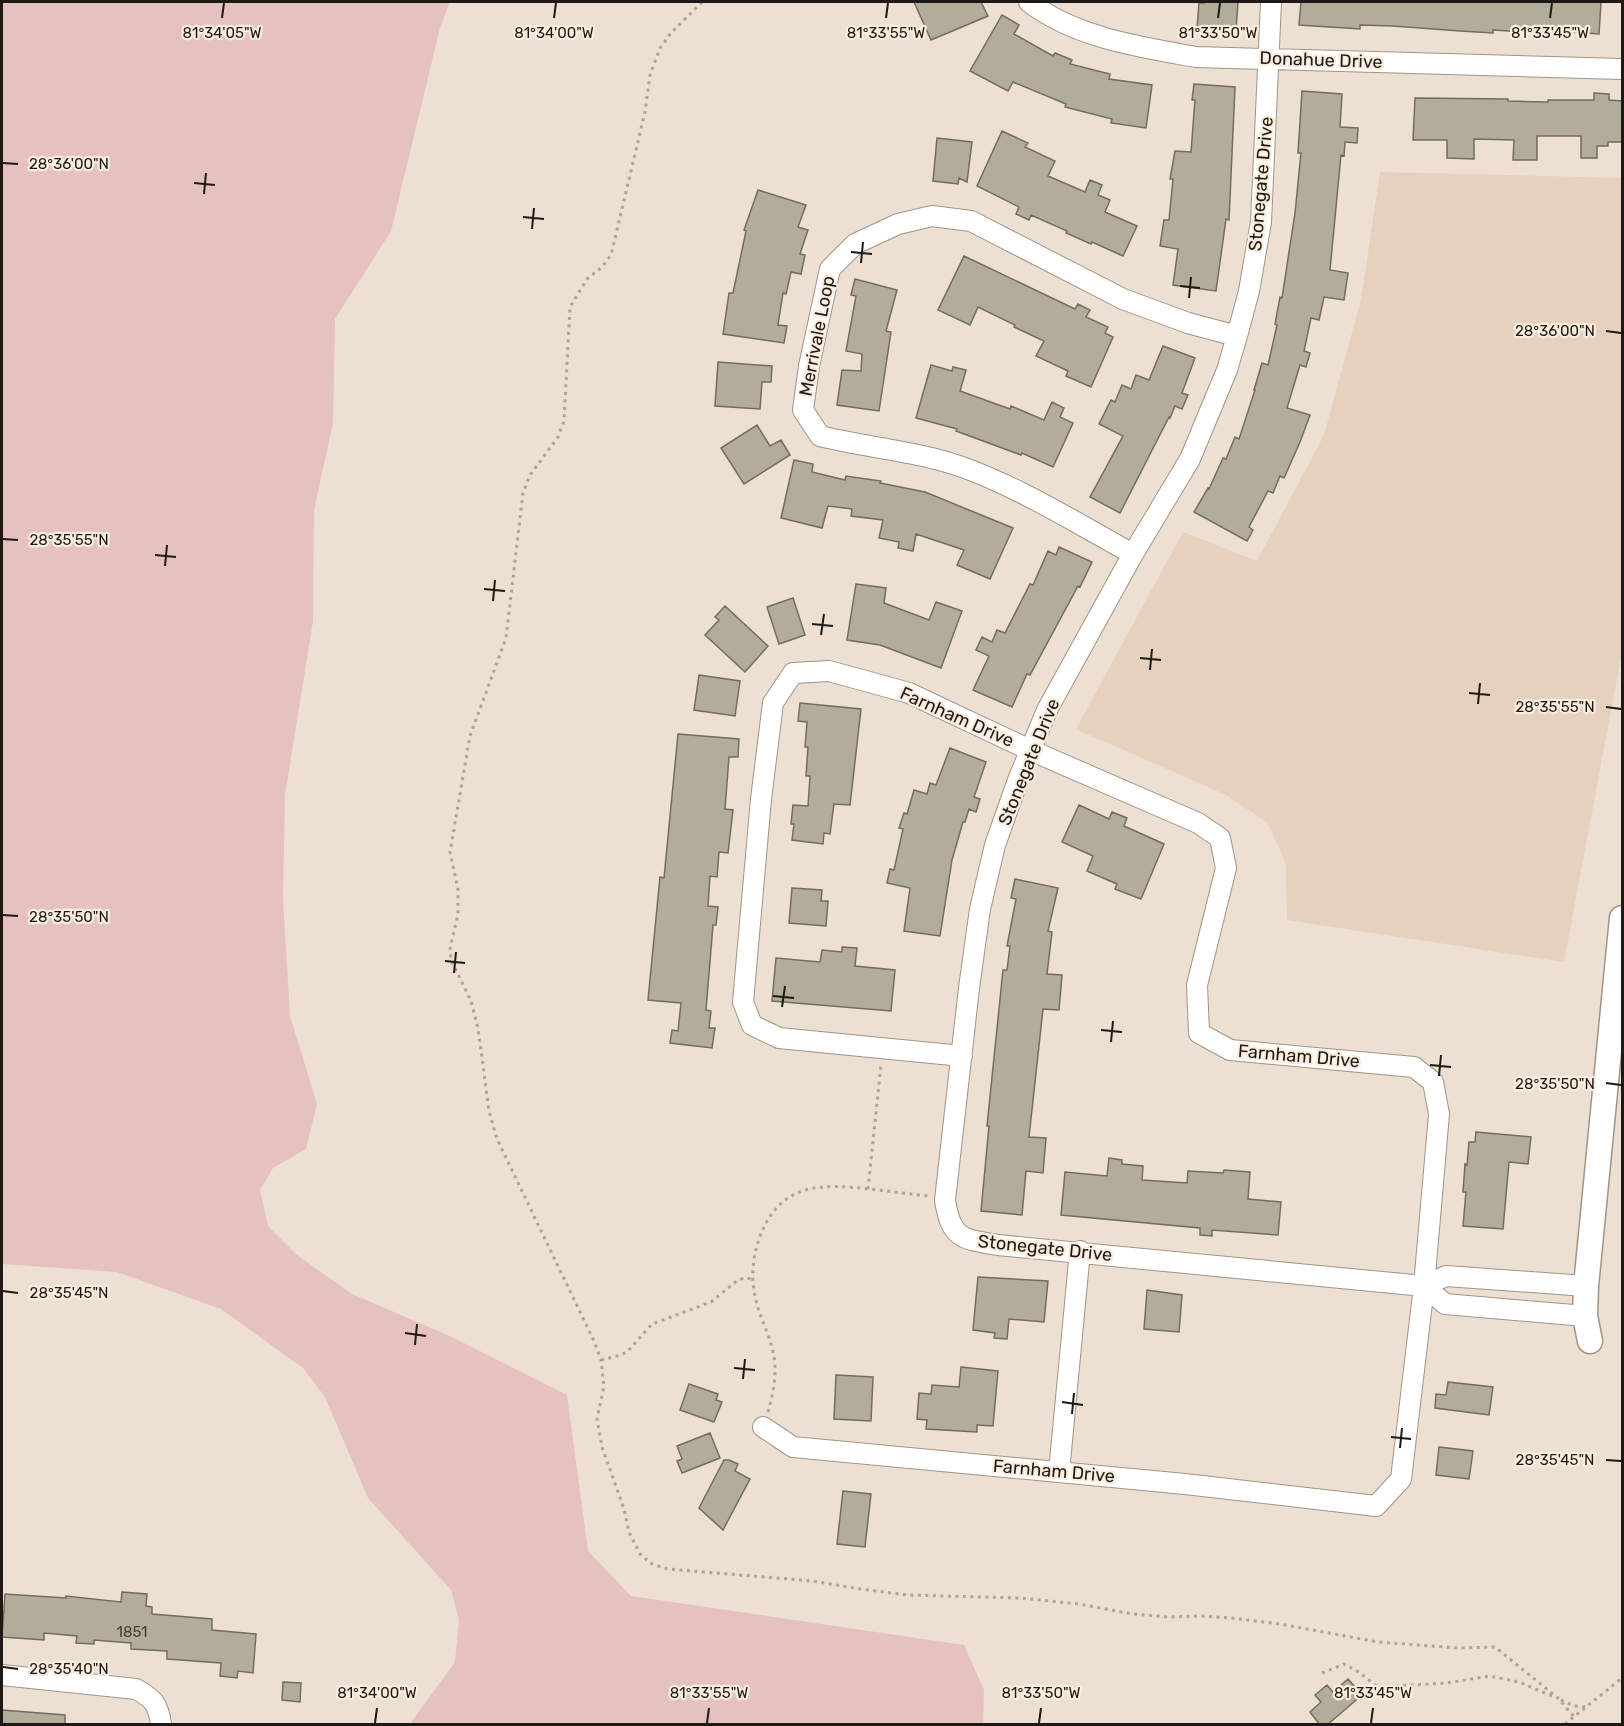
<svg xmlns="http://www.w3.org/2000/svg" width="1624" height="1726" viewBox="0 0 1624 1726" font-family="Rubik,sans-serif">
<rect width="100%" height="100%" fill="#eddfd1"/>
<path fill="#e5d1bd" d="M1380,172L1622,178V652L1564,962L1287,920L1286,864L1268,823L1226,795L1076,729L1183,532L1257,561L1324,435L1361,300Z"/>
<path fill="#e5c2bf" d="M2,2H450L440,28L391,231L335,319L333,423L314,510L313,621L285,795L283,898L290,1016L317,1104L306,1149L273,1168L260,1190L268,1226L297,1255L352,1294L452,1337L567,1395L588,1551L631,1596L964,1645L984,1690L983,1724H410L455,1662L459,1620L451,1590L368,1498L325,1397L303,1368L221,1309L117,1272L2,1264Z"/>
<path fill="#b2ac9b" stroke="#726d5d" stroke-width="1.5" d="M914,2H981L988,16L931,40Z
M1204,2H1238L1236,30L1197,28L1199,3H1204Z
M1301,2H1601L1599,34L1561,31V34L1493,30V33L1460,31L1393,26L1360,25V29L1299,25Z
M1002,15L1019,25L1014,34L1053,56L1055,53L1072,60L1070,64L1110,74L1109,79L1152,85L1146,128L1111,123L1112,119L1065,107L1066,104L1013,82L1008,91L970,71Z
M1194,84L1235,87L1229,220L1226,219L1216,291L1173,285L1178,249L1160,246L1164,220H1169L1173,179H1170L1175,151L1191,152L1195,100H1192Z
M1302,91L1342,94L1340,127L1358,128L1357,143L1345,142L1344,156L1341,155L1330,270L1348,273L1344,300L1324,297L1319,320L1311,318L1304,351L1310,353L1306,367L1300,365L1287,408L1310,415L1300,442L1284,478L1280,476L1273,493L1268,491L1249,527L1253,530L1247,541L1194,512L1208,488L1209,489L1223,458L1226,459L1235,437L1239,439L1255,390H1254L1262,363L1268,365L1277,325L1275,324L1280,297L1282,298L1295,213L1301,153H1298Z
M1594,93L1609,94V100L1623,101V142H1608V146H1597V158H1581V136H1537V160H1513L1514,140L1474,139V159L1447,158V140H1413L1415,98L1508,99V101L1548,102V100H1594Z
M1002,131L1028,143L1025,147L1055,161L1048,176L1085,192L1090,180L1102,185L1098,195L1110,200L1105,212L1137,226L1123,256L1092,242L1091,244L1066,233L1067,231L1031,215L1029,220L1016,214L1019,207L977,186Z
M937,138L972,142L967,182L959,178L958,184L933,181Z
M758,190L806,205L798,227L808,230L800,254L805,255L801,274L791,272L786,294L783,293L778,325L787,326L784,343L723,334L729,293H733L746,231L744,230Z
M964,256L1075,309L1078,304L1090,310L1086,317L1108,327L1105,333L1113,337L1091,387L1066,376L1068,371L1036,356L1044,341L1014,327L1015,325L978,307L970,325L938,310Z
M855,279L897,290L886,331L891,332L879,411L837,405L842,370L861,371L862,354L846,351L856,296L851,295Z
M1163,346L1195,358L1182,393L1188,395L1182,409L1175,406L1170,418L1169,417L1120,513L1090,497L1123,436L1099,424L1111,400L1115,402L1122,385L1131,389L1136,375L1149,380Z
M718,362L772,366L771,382H762L760,409L715,406Z
M931,365L952,371L953,367L966,370L960,391L1010,409L1011,406L1044,420L1052,402L1064,408L1060,417L1073,423L1053,467L1022,453L1021,455L956,431L957,429L916,418Z
M757,425L770,446L781,440L790,455L744,484L721,448Z
M794,460L813,464L812,472L845,480L846,476L881,481L880,483L925,492L1013,528L990,579L957,565L964,550L916,534L913,551L898,548L899,542L879,538L883,520L851,516L852,509L828,506L822,528L781,518Z
M1059,547L1092,562L1080,587L1078,586L1030,675L1027,674L1012,707L973,690L989,656L976,650L982,637L992,642L997,630L1005,633L1030,584L1033,585L1048,551L1056,555Z
M856,584L886,588L884,603L929,620L936,602L962,611L941,668L880,645L847,640Z
M793,598L805,635L779,644L767,607Z
M725,606L768,646L745,672L705,635L719,620L715,617Z
M699,675L740,681L735,716L694,710Z
M800,703L861,709L850,805L834,804L830,834L824,833L823,844L792,840L794,824H791L793,805L808,806L810,776H806L808,747H805L807,722L798,721Z
M678,734L739,739L738,757H729L725,809L733,810L728,853L719,852L717,877L710,876L708,906L718,907L716,925H713L706,1010L711,1011L709,1028H715L712,1048L670,1043L672,1030L678,1031L681,1003L648,1000L660,877L664,878Z
M950,748L986,762L974,797L980,799L976,812L969,809L965,822H963L952,860L940,936L904,931L910,888L887,883L890,869L894,870L903,829L899,828L904,813L907,814L914,790L927,794L930,783L936,785Z
M1079,805L1109,819L1112,812L1127,818L1124,826L1164,844L1141,899L1115,889L1117,884L1087,871L1093,856L1062,842Z
M1015,879L1058,888L1048,931L1052,932L1047,974L1062,975L1059,1010L1043,1009L1029,1137L1046,1138L1043,1173L1026,1171L1022,1215L981,1211L989,1126H987L1003,970H1007L1010,946H1007L1016,899L1011,898Z
M792,888L822,890L821,901H828L826,926L789,923Z
M842,947L857,948L855,966L895,970L891,1011L772,1001L776,958L820,962L822,950L842,952Z
M1476,1132L1531,1137L1528,1164L1509,1162L1503,1229L1463,1226L1466,1192H1463L1465,1164L1467,1165L1469,1142H1475Z
M1109,1158L1122,1160V1164L1143,1166L1142,1180L1187,1183L1188,1171L1223,1173L1224,1170L1250,1172L1248,1199L1281,1202L1278,1235L1212,1230V1236L1200,1235V1228L1061,1215L1065,1172L1107,1176Z
M978,1277L1048,1281L1044,1322L1009,1319L1007,1339L994,1338L995,1333L973,1330Z
M1147,1290L1182,1295L1179,1332L1144,1329Z
M961,1367L998,1371L993,1426L977,1425V1432L926,1429L927,1420L917,1419L919,1393L931,1394L932,1385L959,1387Z
M836,1375L873,1377L871,1421L834,1419Z
M1448,1382L1493,1387L1489,1415L1435,1408L1436,1394L1446,1395Z
M689,1384L718,1394L716,1400L722,1402L714,1422L680,1410Z
M710,1433L720,1458L682,1473L677,1461L682,1459L677,1446Z
M1439,1447L1473,1451L1469,1479L1436,1475Z
M724,1460H729L738,1464L735,1471L750,1479L723,1530L699,1508Z
M843,1491L871,1494L865,1547L837,1544Z
M122,1592L147,1594L146,1606L152,1607V1614L212,1619V1630L256,1634L253,1673L238,1671L237,1678L220,1676L221,1663L167,1659V1651L131,1649V1643L94,1640V1644L76,1643L77,1636L44,1633V1640L2,1637L5,1594L66,1598V1596L121,1602Z
M1348,1679L1362,1695L1327,1725H1320L1310,1712L1321,1702L1315,1695L1327,1685L1333,1692Z
M283,1682L301,1683L300,1702L282,1700Z
M2,1710L65,1715V1725H2Z"/>
<g fill="none" stroke-linecap="round" stroke-linejoin="round">
<g stroke="#a19486" stroke-width="22">
<path id="minor" d="M1029,2C1076,38 1140,47 1196,57L1622,69
M1271,2L1261,222L1249,291L1237,336L1227,370L1190,459L1133,554L1047,710L1018,780L995,845L980,909L969,988L945,1200C951,1239 962,1239 998,1245L1424,1286L1446,1276L1586,1286
M1133,554C1078,524 1024,490 965,468C919,451 868,448 820,436L803,410L809,366L830,269L855,244L898,224L932,216L971,221L1123,299L1188,323L1237,336
M1424,1286L1445,1304L1585,1316
M763,1427L793,1447L1185,1484L1376,1506L1401,1479L1424,1286L1439,1114L1433,1082L1414,1067L1230,1050L1199,1033L1197,985L1226,868L1220,838L1198,823L1030,750L909,693L829,671L793,673L773,703L761,799L743,1002L752,1025L779,1038L962,1056
M1059,1472L1080,1251
M2,1675L136,1689C154,1699 158,1704 161,1724"/>
</g>
<g stroke="#a19486" stroke-width="27">
<path id="tertiary" d="M1590,1341L1585,1316L1586,1286L1622,918"/>
</g>
<path stroke="#aea397" stroke-width="3" stroke-dasharray="3 4.5" stroke-linecap="butt" d="M702,2L671,33L660,48L650,75L645,112L611,255L602,267L587,279L570,307L564,421L558,437L530,475L523,493L506,638L470,736L450,852L458,889V914L450,949L451,960L471,1001L478,1028L489,1111L497,1139L594,1341L601,1360L604,1386L597,1419L602,1447L624,1509L629,1532L640,1554L652,1564L668,1569L813,1581L853,1588L907,1595L1020,1598L1079,1604L1133,1614L1168,1617L1200,1616L1231,1618L1280,1624L1378,1642L1458,1648L1495,1647L1559,1699L1574,1717
M868,1189L881,1065
M601,1360L621,1355L628,1351L652,1324L711,1302L738,1280L745,1278L752,1279
M768,1412C773,1394 777,1376 774,1357C771,1337 759,1317 755,1296C750,1274 754,1249 763,1229C785,1182 824,1184 869,1189C889,1191 908,1194 928,1196
M1322,1673L1344,1664L1357,1671L1378,1687L1447,1683L1489,1676L1519,1682L1554,1697
M1561,1700L1574,1706L1587,1707
M1565,1724L1622,1678"/>
<use href="#minor" stroke="#fff" stroke-width="20"/>
<use href="#tertiary" stroke="#fff" stroke-width="24"/>
</g>
<path fill="none" stroke="#1e1914" stroke-width="2" d="M222,18L224,3M554,18L556,3M886,18L888,3M1218,18L1220,3M1550,18L1552,3M3,163L18,164M194,183L215,185M204,194L206,173M523,217L544,219M532,229L534,208M851,252L872,254M861,263L863,242M1180,286L1200,288M1189,298L1191,277M1606,331L1621,333M3,539L18,540M155,555L176,557M165,566L167,545M484,589L505,591M493,601L495,580M812,624L833,626M821,635L824,614M1140,658L1161,660M1150,670L1152,649M1469,693L1490,695M1478,704L1480,683M1606,707L1621,709M3,915L18,916M445,961L465,963M454,973L456,952M773,996L794,998M782,1007L785,986M1101,1030L1122,1032M1111,1042L1113,1021M1430,1065L1451,1067M1439,1076L1441,1055M1606,1083L1621,1085M3,1291L18,1293M405,1333L426,1336M415,1345L417,1324M734,1368L755,1370M743,1379L745,1359M1062,1402L1083,1405M1072,1414L1074,1393M1391,1437L1411,1439M1400,1448L1402,1428M1606,1460L1621,1461M3,1667L18,1669M375,1723L377,1708M707,1723L709,1708M1039,1723L1041,1708M1371,1723L1373,1708"/>
<g text-anchor="middle" stroke-width="4.5" stroke-linejoin="round" paint-order="stroke">
<g font-size="15" fill="#433e36">
<text x="132" y="1637">1851</text>
</g>
<g font-size="18" fill="#1e1914" stroke="#fbedde">
<text transform="translate(1321 60) rotate(2)" y="6">Donahue Drive</text>
<text transform="translate(1261 184) rotate(-85)" y="6">Stonegate Drive</text>
<text transform="translate(817 336) rotate(-79)" y="6">Merrivale Loop</text>
<text transform="translate(957 717) rotate(24)" y="6">Farnham Drive</text>
<text transform="translate(1029 762) rotate(-68)" y="6">Stonegate Drive</text>
<text transform="translate(1299 1056) rotate(5)" y="6">Farnham Drive</text>
<text transform="translate(1045 1248) rotate(6)" y="6">Stonegate Drive</text>
<text transform="translate(1054 1471) rotate(5)" y="6">Farnham Drive</text>
</g>
</g>
<g font-size="15" text-anchor="middle" fill="#1e1914" stroke="#fbedde" stroke-width="4.5" stroke-linejoin="round" paint-order="stroke">
<text x="222" y="38">81°34'05"W</text>
<text x="554" y="38">81°34'00"W</text>
<text x="886" y="38">81°33'55"W</text>
<text x="1218" y="38">81°33'50"W</text>
<text x="1550" y="38">81°33'45"W</text>
<text x="69" y="169">28°36'00"N</text>
<text x="1555" y="336">28°36'00"N</text>
<text x="69" y="545">28°35'55"N</text>
<text x="1555" y="712">28°35'55"N</text>
<text x="69" y="922">28°35'50"N</text>
<text x="1555" y="1089">28°35'50"N</text>
<text x="69" y="1298">28°35'45"N</text>
<text x="1555" y="1465">28°35'45"N</text>
<text x="69" y="1674">28°35'40"N</text>
<text x="377" y="1698">81°34'00"W</text>
<text x="709" y="1698">81°33'55"W</text>
<text x="1041" y="1698">81°33'50"W</text>
<text x="1373" y="1698">81°33'45"W</text>
</g>
<rect width="1624" height="1726" fill="none" stroke="#1e1914" stroke-width="6"/>
</svg>
